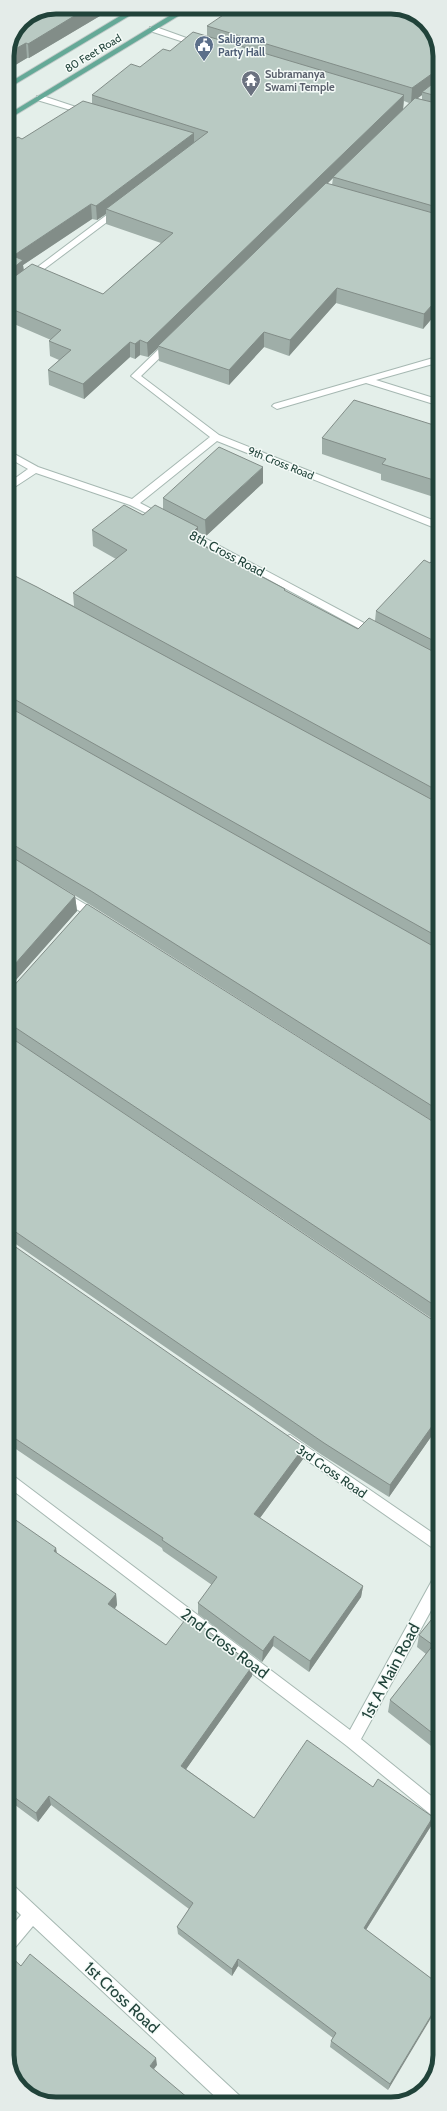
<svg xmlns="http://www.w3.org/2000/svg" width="447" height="2111" viewBox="0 0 447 2111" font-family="Cabin,sans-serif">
<rect width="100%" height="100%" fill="#e4efea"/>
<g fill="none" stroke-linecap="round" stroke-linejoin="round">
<g stroke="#a6b8b2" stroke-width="2">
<path id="minor" d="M150,27H156L203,44L196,46L150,31Z
M37,96H43L91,112L84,114L37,100Z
M116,208L123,210L7,297V290Z
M170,340L174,343L173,345L141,376L219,435L440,523V530L217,441L140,503L165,516L167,518L162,521L130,505L36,473L7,492V484L28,469L7,457V450L38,467L132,499L210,437L131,376L167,341Z
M440,356V362L376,380L440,400V406L366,383L277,409L272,406L274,404Z
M184,527L379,631L380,633L379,635H371L181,532V528Z
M63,891L100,913L102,916L100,919H92L59,898L57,895L59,892Z
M290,1435L440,1538V1553L285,1445L283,1441L285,1437Z
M7,1471L350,1730L435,1575L440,1573V1594L361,1739L440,1803V1821L435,1818L347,1746L7,1486Z
M7,1883L13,1885L242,2098L244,2104H223L33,1926L13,1950L7,1952V1931L21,1915L7,1902Z"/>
</g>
<g stroke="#c1cac8" stroke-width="2">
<path id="major" d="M135,7H144L7,89V84Z
M184,7H193L7,120V115Z"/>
</g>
<use href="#minor" fill="#fff" fill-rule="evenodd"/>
<use href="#major" fill="#64a997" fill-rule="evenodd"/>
</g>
<path fill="#9faea8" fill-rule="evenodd" d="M56,7H115L29,58H27L7,70V56Z
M207,26L440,49V309L423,329L336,303L289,356L264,347L229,385L159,361L158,348L148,357L140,355L135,359L130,357L84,399L49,385L48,370L59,360L50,356L49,341L51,340L7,321V144L22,139L92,103V95L140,67L170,51L207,36ZM422,95V100L418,98ZM404,101L409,103L403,109ZM333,178L332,185L327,184ZM106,214V224L161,243L103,294L24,270L23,265L92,219L97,220Z
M440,427V499L381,480V474L322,454V438Z
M263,483L206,536L198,532V543L285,589V591L358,629L375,621L376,611L430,563L440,552V1126L92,906L55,883L75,896L77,911L7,990V572L74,606L73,593L116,559L93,546L92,530L143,515L163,509V498Z
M7,991L440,1126V1324L7,1035Z
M7,1035L440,1325V1424L389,1497L322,1455L7,1238Z
M7,1241L303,1459L260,1518L363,1586L361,1597L309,1672L273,1646L262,1662L198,1614V1603L212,1585L163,1551L162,1548L7,1443Z
M7,1514L57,1554L116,1594L117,1605L115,1609L166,1645L252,1676L186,1769L254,1818L373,1787L431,1826L366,1930L440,1985L388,2090L330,2047L331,2041L333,2038L238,1966L232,1976L178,1934L177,1927L189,1909L51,1805L38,1822L7,1799Z
M440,1609V1753L388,1712L390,1700L426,1654L417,1647L419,1635Z"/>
<path fill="#828d88" d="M89,7H115L29,58L28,44Z
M26,43L27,58L7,70V56L8,53Z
M440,68L439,83L422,92V95L411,103L412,88Z
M404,95L403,110L333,177V178L160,346H158V348L148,357L147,343Z
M194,133V148L106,209V214L97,220L96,206Z
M91,204L92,219L23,265L24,275L7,289V273L13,256Z
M337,288L336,303L289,356L290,340Z
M440,296V309L423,329L424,314Z
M264,332V347L229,385V370Z
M140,340V355L135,359V344Z
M130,342V357L84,399L83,384Z
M263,467V483L206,536L205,520Z
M198,527V543L189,552V536Z
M75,896L77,911L7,990V973Z
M440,1415V1424L389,1497L390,1485Z
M304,1447L303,1459L254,1526V1514Z
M56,1548L58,1559L54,1551Z
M363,1586L361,1597L309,1672L310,1661Z
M116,1594L117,1605L110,1615L108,1604Z
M274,1636L273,1646L262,1662L263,1651Z
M253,1665L252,1676L182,1775L181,1766Z
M49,1796L51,1805L38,1822L36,1813Z
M433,1817L431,1826L362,1936L364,1928Z
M238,1959V1966L232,1976V1969Z
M440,2001V2003L388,2090L390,2084Z
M156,2058L157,2065L151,2073L150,2066Z"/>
<path fill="#b9cac3" stroke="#828d88" d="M56,7H89L28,44L26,43L8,53L21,21Z
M235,7H397L426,21L440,49V68L412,88L207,26Z
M193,32L404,95L147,343L140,340L135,344L130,342L83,384L48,370L71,350L49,341L61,330L7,307V282L32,264L103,294L173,233L106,209L208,132L92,95L131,64L140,67L163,49L170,51Z
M440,78V97L422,92Z
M415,98L440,104V208L333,177Z
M83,101L194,133L96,206L91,204L13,256L23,260L7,273V144L18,137L22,139Z
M326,183L440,215V296L424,314L337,288L290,340L264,332L229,370L158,346Z
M354,400L440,427V482L382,464L386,459L322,438Z
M219,447L263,467L205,520L163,498Z
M124,505L143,515L155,505L198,527L189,536L191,537L189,538L285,589L284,590L358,629L369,618L440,655V792L73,593L127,550L92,530Z
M440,552V644L376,611L424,560L430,563Z
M7,572L37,587L440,804V938L7,695Z
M7,706L440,950V1111L91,891L7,841Z
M7,854L75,896L7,973Z
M87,904L440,1126V1309L7,1022V991L10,990Z
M7,1035L440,1325V1415L390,1485L324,1443L7,1226Z
M7,1241L304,1447L254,1514L363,1586L310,1661L274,1636L263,1651L198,1603L217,1577L162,1540L163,1538L7,1433Z
M7,1514L56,1548L54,1551L116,1594L108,1604L166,1645L188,1616L253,1665L181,1766L254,1818L307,1740L373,1787L378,1779L433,1817L364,1928L440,1985V2001L390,2084L331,2041L336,2033L238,1959L232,1969L177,1927L193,1903L49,1796L36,1813L7,1792Z
M440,1609V1739L390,1700L433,1645L419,1635Z
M7,1953L21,1966L30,1954L156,2058L150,2066L195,2104H50L21,2090L7,2062Z"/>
<defs>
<g id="civic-pin" transform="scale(1)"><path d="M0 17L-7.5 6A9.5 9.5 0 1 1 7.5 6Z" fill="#5c6f8a" stroke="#f5fbf8"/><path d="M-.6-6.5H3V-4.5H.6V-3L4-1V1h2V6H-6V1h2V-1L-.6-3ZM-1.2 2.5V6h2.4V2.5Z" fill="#fff"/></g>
<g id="temple-pin" transform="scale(1)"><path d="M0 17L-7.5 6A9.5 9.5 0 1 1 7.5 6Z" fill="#6b7280" stroke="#f5fbf8"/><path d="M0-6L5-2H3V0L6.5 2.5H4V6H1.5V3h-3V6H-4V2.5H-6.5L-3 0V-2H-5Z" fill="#fff"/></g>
</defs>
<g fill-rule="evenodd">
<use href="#civic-pin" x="204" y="45"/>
<use href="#temple-pin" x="251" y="80"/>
</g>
<g text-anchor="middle" stroke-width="3" stroke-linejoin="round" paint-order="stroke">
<g font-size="11" font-weight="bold" fill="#4e5e75" stroke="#f5fbf8" text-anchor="start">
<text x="218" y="43">Saligrama<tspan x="218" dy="13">Party Hall</tspan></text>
</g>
<g font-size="11" fill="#21433a" stroke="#f5fbf8">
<text transform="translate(93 53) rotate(-31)" y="4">80 Feet Road</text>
<text transform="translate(281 463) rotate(22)" y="4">9th Cross Road</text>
</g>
<g font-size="11" font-weight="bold" fill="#5b616d" stroke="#f5fbf8" text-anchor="start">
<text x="265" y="78">Subramanya<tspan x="265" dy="13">Swami Temple</tspan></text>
</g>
<g font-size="13" fill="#21433a" stroke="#f5fbf8">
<text transform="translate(227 553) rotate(28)" y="5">8th Cross Road</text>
<text transform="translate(332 1471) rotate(35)" y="5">3rd Cross Road</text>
</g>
<g font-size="16" fill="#21433a" stroke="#f5fbf8">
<text transform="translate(225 1643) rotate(37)" y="6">2nd Cross Road</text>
<text transform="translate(390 1671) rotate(-62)" y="6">1st A Main Road</text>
<text transform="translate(122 1997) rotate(43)" y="6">1st Cross Road</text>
</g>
</g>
<path d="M0 0H447V2111H0ZM56 14H391A42 42 0 0 1 433 56V2055A42 42 0 0 1 391 2097H56A42 42 0 0 1 14 2055V56A42 42 0 0 1 56 14Z" fill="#e4ece9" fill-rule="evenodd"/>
<path fill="none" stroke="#21433a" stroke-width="5" d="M56 14H391A42 42 0 0 1 433 56V2055A42 42 0 0 1 391 2097H56A42 42 0 0 1 14 2055V56A42 42 0 0 1 56 14Z"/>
</svg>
